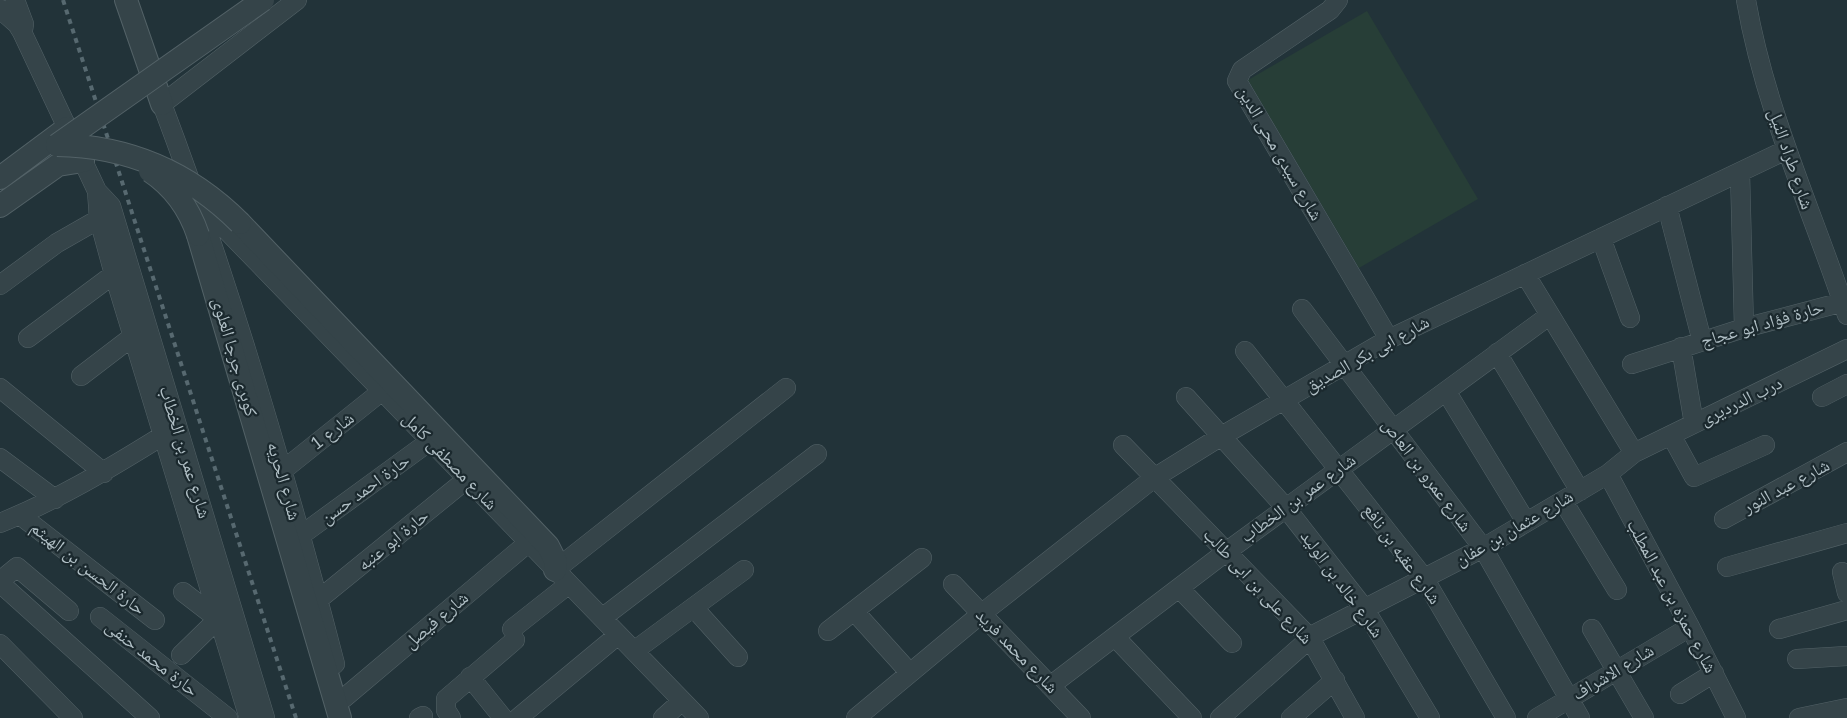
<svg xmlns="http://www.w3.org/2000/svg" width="1847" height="718" viewBox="0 0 1847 718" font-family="Mulish,'Noto Naskh Arabic',sans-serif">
<rect width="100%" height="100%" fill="#223339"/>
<path fill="#273e37" d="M1367,11L1478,199L1359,268L1248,80Z"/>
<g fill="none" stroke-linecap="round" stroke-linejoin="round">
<g stroke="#536267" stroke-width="20">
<path id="minor" d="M15,0L24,24L23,30
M297,0L162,104C231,286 286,475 335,664
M1338,0L1330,10L1242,70L1237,81L1389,339
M1746,0C1765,110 1812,210 1847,315
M0,9L17,24L22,32L97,191L99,219L114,274L249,718
M1740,172L1744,328
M97,191L111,206L265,718
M203,206L699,718
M1667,206L1702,341
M1601,238L1630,318
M0,285L57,243L99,219
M1302,309L1483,548L1580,718
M28,338L114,274
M1681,347L1694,424
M1245,351L1424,578L1506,718
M1497,353L1580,491
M1632,364L1744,328L1843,302
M81,376L132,337
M0,388L104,473
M1446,391L1526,522
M1186,397L1286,508L1364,608L1430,718
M1822,397L1847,384
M1671,435L1694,477L1765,445
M1123,445L1310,638L1355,718
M1634,453L1847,349
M0,458L55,499
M282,471L382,391
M1608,474L1690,627L1736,718
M1563,501L1617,590
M20,515L155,620
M1724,519L1847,452
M0,523C57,500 109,469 162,436
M300,536L430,441
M1727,567L1847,533
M555,570L786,388
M1842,572L1847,593
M0,581L17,567L69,611
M0,583L150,718
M953,584L1081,718
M1179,588L1232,643
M318,600L467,479
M694,608L738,657
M854,611L910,673
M100,617L228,718
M602,618L817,454
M512,629L569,584
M1592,629L1644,718
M1779,629L1847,610
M828,631L922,558
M1115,637L1192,718
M0,644L73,718
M634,651L744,570
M181,655L218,619L183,592
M1797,659L1847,656
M470,677L503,718
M1050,686L1226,552L1550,315
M1680,694L1714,673
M344,698L529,542
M419,718L423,716
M451,718L446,710V699L515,640
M518,718L618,635
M663,718L682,701
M856,718L981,614L1154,478L1220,437L1389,339L1786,150
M1220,718L1315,634L1483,548L1608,474L1634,453L1525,274
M1291,718L1335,680
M1537,718L1690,627
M1799,718L1847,708"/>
</g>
<g stroke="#536267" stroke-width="24">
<path id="tertiary" d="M126,0L162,104
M0,178L67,128
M0,206L58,165L83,161
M240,223L548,546L556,562L555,570
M198,235L340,718"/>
</g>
<use href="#minor" stroke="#354449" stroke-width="19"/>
<use href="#tertiary" stroke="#354449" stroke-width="22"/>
<path stroke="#576970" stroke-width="4" stroke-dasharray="5 5" stroke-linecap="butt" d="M63,0L296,718"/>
<g stroke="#536267" stroke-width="24" stroke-linecap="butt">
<path id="tertiary-bridge" d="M57,145L263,0
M57,145C129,146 189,172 240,223
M150,171C174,187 189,208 198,235"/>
</g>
<use href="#tertiary-bridge" stroke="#354449" stroke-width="22"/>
</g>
<g text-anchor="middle" stroke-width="4.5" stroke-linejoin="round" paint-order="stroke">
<g font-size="18" fill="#b0bfc5" stroke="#1b292e">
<text transform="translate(1280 153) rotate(60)" y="6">شارع سيدى محى الدين</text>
<text transform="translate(1791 159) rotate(71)" y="6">شارع طراد النيل</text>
<text transform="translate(1762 324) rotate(-16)" y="6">حارة فؤاد ابو عجاج</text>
<text transform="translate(1367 354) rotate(-29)" y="6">شارع ابى بكر الصديق</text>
<text transform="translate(235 357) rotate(74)" y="6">كوبرى جرجا العلوى</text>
<text transform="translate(1741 401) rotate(-26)" y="6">درب الدرديرى</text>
<text transform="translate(332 431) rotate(-38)" y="6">شارع 1</text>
<text transform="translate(185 452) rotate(73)" y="6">شارع عمر بن الخطاب</text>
<text transform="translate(450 461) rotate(46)" y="6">شارع مصطفى كامل</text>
<text transform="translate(1427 475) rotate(53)" y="6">شارع عمرو بن العاص</text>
<text transform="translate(284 481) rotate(74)" y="6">شارع الحريه</text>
<text transform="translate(1786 486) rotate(-28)" y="6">شارع عبد النور</text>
<text transform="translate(365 489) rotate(-36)" y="6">حارة احمد حسن</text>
<text transform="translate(1298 498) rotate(-36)" y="6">شارع عمر بن الخطاب</text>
<text transform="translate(1514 528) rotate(-30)" y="6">شارع عثمان بن عفان</text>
<text transform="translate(393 540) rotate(-39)" y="6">حارة ابو عنبه</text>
<text transform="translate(1402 554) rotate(54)" y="6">شارع عقبه بن نافع</text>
<text transform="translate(88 568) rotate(38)" y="6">حارة الحسن بن الهيثم</text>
<text transform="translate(1342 584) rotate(54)" y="6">شارع خالد بن الوليد</text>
<text transform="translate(1258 586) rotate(47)" y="6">شارع على بن ابى طالب</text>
<text transform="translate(1672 596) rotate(62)" y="6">شارع حمزه بن عبد المطلب</text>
<text transform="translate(436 620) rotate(-40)" y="6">شارع فيصل</text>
<text transform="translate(1017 651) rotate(46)" y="6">شارع محمد فريد</text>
<text transform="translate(152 658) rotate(38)" y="6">حارة محمد حنفى</text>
<text transform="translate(1613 672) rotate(-31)" y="6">شارع الاشراف</text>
</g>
</g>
</svg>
